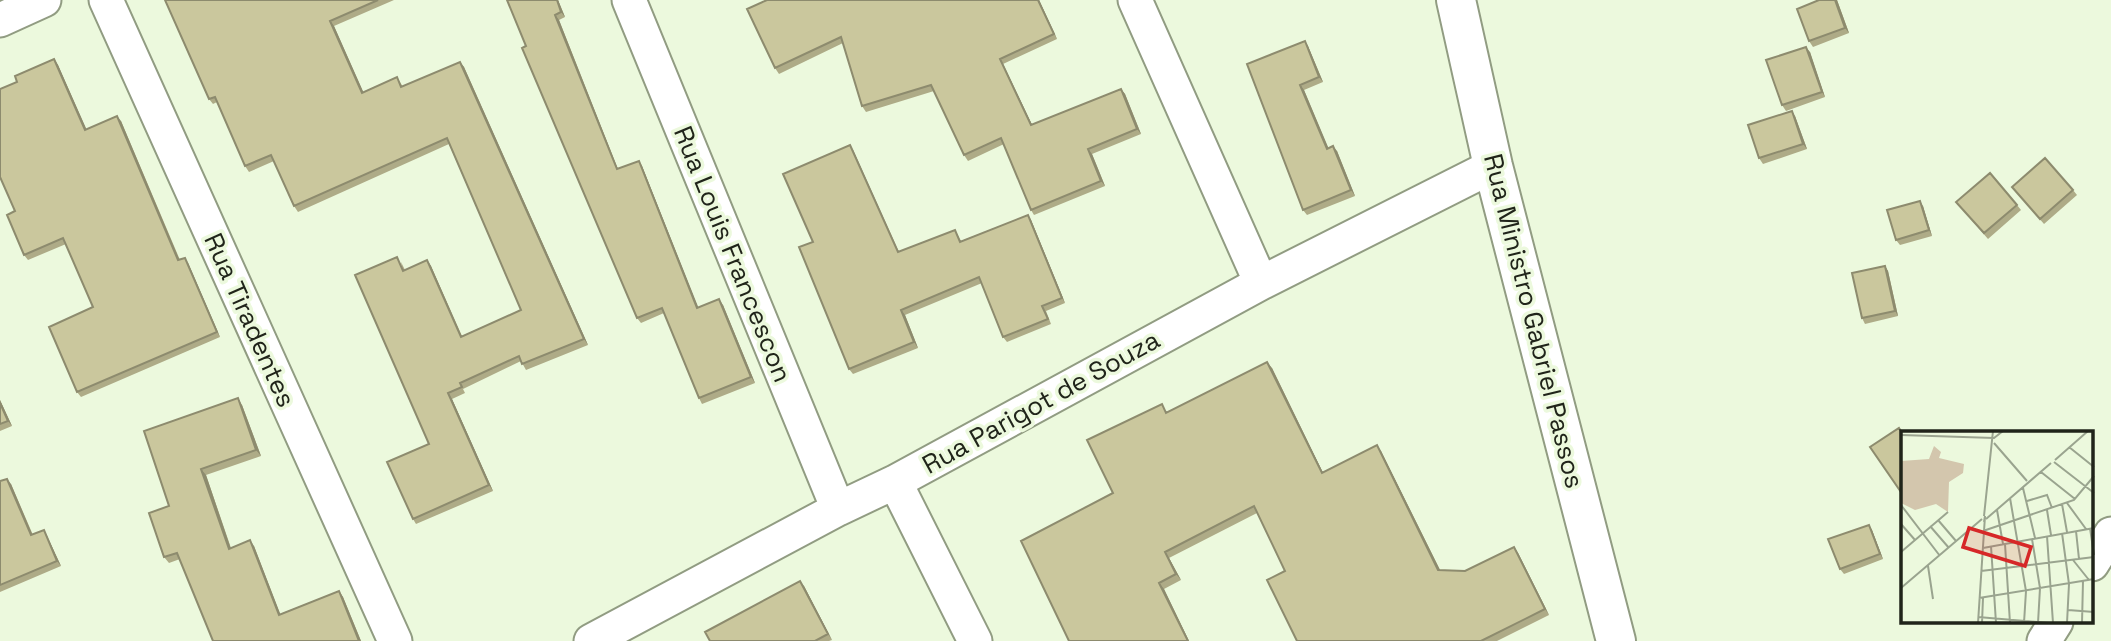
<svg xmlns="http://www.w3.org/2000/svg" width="2111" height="641" viewBox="0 0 2111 641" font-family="'Space Grotesk',sans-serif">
<rect width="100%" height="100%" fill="#ecf9dd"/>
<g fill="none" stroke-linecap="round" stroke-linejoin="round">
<g stroke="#919c82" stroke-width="37">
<path id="minor" d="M106,0L395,641
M629,0L838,509
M1135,0L1261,283
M0,20L44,0
M895,482L975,641
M2092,564L2111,534
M591,641L838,509L895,482L1261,283L1493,166
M2044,641L2056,622"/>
</g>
<g stroke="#919c82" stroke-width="42">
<path id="secondary" d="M1456,0L1493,166L1616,641"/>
</g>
<use href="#minor" stroke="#fff" stroke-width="33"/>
<use href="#secondary" stroke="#fff" stroke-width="38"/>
</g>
<path fill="#aeab87" d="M165,0H394L334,26L363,92L397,77L403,87L460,62L464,67L588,345L526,370L521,361L463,389L465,393L452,399L493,491L416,524L413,519L429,444L401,262L405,270L427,260L431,266L462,336L521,310L449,144L298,212L294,206L274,161L249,172L245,166L217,102L213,104L209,99Z
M507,0H558L565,17L559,20L618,169L639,161L642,166L698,308L723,305L755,383L702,404L699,398L664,313L641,323L637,318Z
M767,0H1039L1057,39L1003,64L1032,125L1121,89L1125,94L1141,134L1092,154L1105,186L1034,215L1031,210L1004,144L968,161L964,155L934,91L866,112L862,106L843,43L779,74L775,68Z
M1819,0H1837L1849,33L1813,47L1809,41Z
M1305,41L1308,46L1323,82L1304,90L1328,148L1337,151L1355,196L1307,215L1303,210L1247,64Z
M1810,52L1825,97L1786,111L1782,105Z
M54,59L58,65L86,129L121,121L180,260L188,263L220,337L81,397L77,392L93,307L66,244L28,260L24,255L17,82Z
M1795,116L1807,149L1763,164L1759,158Z
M853,150L899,252L955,230L961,241L1028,215L1031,220L1065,303L1046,311L1051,324L1007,342L1003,337L982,283L905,315L918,348L853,374L849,369L813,242Z
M2012,187L2073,190L2077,195L2044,224Z
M1956,202L2017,205L2021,210L1988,239Z
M1923,206L1932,236L1900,245L1896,240Z
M1885,266L1888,271L1898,316L1865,324L1862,318Z
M1272,368L1323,473L1381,451L1440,570L1465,571L1514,547L1518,553L1549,615L1497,641H1297L1285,571L1257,513L1169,558L1181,580L1164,589L1189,641L1113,493L1167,412Z
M0,400L12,426L0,431Z
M242,405L261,456L206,475L231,548L254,546L280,614L339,591L343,597L361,641H213L180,559L169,563L164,557L169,506Z
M0,481L11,484L33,535L47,536L61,566L0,592Z
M1869,525L1872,530L1883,559L1844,574L1840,569Z
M804,586L832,640L829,641H710Z"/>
<path fill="#8d8b6e" d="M557,0H558L565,17L561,12Z
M1038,0H1039L1057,39L1054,34Z
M1835,0H1837L1849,33L1845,28Z
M555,15L559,20L620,175L617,169Z
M330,21L334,26L366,98L362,93Z
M1305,41L1308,46L1323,82L1319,77Z
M1806,47L1810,52L1825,97L1822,92Z
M54,59L58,65L89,135L85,130Z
M1000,59L1003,64L1035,131L1031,125Z
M460,62L464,67L588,345L584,339Z
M1300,85L1304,90L1331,154L1327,149Z
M1121,89L1125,94L1141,134L1137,129Z
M1792,111L1795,116L1807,149L1803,144Z
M117,116L121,121L182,266L178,260Z
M850,145L853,150L901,258L898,252Z
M1333,146L1337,151L1355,196L1351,190Z
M1088,149L1092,154L1105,186L1101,181Z
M639,161L642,166L701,314L697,308Z
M1920,201L1923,206L1932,236L1929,230Z
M1028,215L1031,220L1065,303L1062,298Z
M185,258L188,263L220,337L217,332Z
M427,260L431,266L464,342L461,337Z
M1885,266L1888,271L1898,316L1895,311Z
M719,299L723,305L755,383L751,377Z
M901,310L905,315L918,348L914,342Z
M1267,362L1272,368L1326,479L1322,473Z
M448,393L452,399L493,491L489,485Z
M238,398L242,405L261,456L256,450Z
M0,400L12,426L8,421L0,403Z
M1377,445L1381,451L1443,576L1438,570Z
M201,469L206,475L233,555L229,549Z
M7,479L11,484L35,541L31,535Z
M1869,525L1872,530L1883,559L1880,554Z
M44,530L47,536L61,566L57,561Z
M250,540L254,546L283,621L279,615Z
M1514,547L1518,553L1549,615L1545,609Z
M1165,552L1169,558L1181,580L1176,574Z
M800,581L804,586L832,640L828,634Z
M1159,583L1164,589L1189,641H1188Z
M339,591L343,597L361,641H359Z"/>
<path fill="#cac79d" stroke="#8d8b6e" stroke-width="2" d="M165,0H378L330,21L362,93L397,77L401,87L460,62L584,339L522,364L519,356L460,383L462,387L448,393L489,485L413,519L387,462L429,444L355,275L397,257L403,271L427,260L461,337L521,310L447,138L294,206L271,155L245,166L215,97L209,99Z
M507,0H557L561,12L555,15L617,169L639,161L697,308L719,299L751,377L699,398L662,308L637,318L522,48L526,46Z
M767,0H1038L1054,34L1000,59L1031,125L1121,89L1137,129L1088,149L1101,181L1031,210L1001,138L964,155L931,85L862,106L841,37L775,68L747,9Z
M1819,0H1835L1845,28L1809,41L1797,9Z
M1305,41L1319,77L1300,85L1327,149L1333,146L1351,190L1303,210L1247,64Z
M1806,47L1822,92L1782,105L1766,60Z
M54,59L85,130L117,116L178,260L185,258L217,332L77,392L49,327L93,307L63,238L24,255L7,215L15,211L0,177V89L17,82L15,76Z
M1792,111L1803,144L1759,158L1748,125Z
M850,145L898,252L955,230L960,242L1028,215L1062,298L1042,306L1048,319L1003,337L979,277L901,310L914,342L849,369L799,247L813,242L783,174Z
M2045,158L2073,190L2040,219L2012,187Z
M1990,173L2017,205L1984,233L1956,202Z
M1920,201L1929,230L1896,240L1887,210Z
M1885,266L1895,311L1862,318L1852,273Z
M1267,362L1322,473L1377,445L1438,570L1465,571L1514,547L1545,609L1481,641H1297L1267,580L1285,571L1254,506L1165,552L1176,574L1159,583L1188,641H1069L1021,541L1113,493L1087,440L1162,404L1166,413Z
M238,398L256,450L201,469L229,549L250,540L279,615L339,591L359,641H213L177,553L164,557L149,513L169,506L144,431Z
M0,403L8,421L0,424Z
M1899,428L1903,434V495L1870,447Z
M7,479L31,535L44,530L57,561L0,585V481Z
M1869,525L1880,554L1840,569L1828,539Z
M800,581L828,634L815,641H710L705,632Z"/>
<g text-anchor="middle" stroke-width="7" stroke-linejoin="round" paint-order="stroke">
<g font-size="26" fill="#20241a" stroke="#ecf9dd">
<text transform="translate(733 254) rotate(68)" y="9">Rua Louis Francescon</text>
<text transform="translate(250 320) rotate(66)" y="9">Rua Tiradentes</text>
<text transform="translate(1534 321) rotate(76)" y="9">Rua Ministro Gabriel Passos</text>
<text transform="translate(1041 402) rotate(-29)" y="9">Rua Parigot de Souza</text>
</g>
</g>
<g transform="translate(1901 431)">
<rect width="192" height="192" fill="#ecf9dd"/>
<path d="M33,15L40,21L38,27L63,33L62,42L48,51L47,81L35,73L14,79L0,72V30L28,28Z" fill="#d3c6ad"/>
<path fill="none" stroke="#9aa48f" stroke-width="2" d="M0,4L93,7L102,0M93,12L126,50M168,16L193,36M154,29L187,0M153,31L193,62M140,41L174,68M122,57L134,107M109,67L125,160L123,192M126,70L146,64L151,77M166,72L185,98M161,73L166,101M0,74L39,125M96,79L102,113M146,79L150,104M83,85L92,0M85,88L150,32M37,89L55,110M0,93L14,109M29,95L48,117M189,97L193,124M82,100L173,69L193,45M175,100L178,128M161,102L168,153L166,192M146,105L152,192M131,108L139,157L137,192M104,113L109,192M90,115L95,192M82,117L193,97M0,121L47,81M172,129L188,149M27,135L32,168M80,140L193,126M0,157L81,88M78,167L193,148M167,179L193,181M77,186L147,192M77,192L84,85L83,91M81,192L82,167M181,192L182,150"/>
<path fill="#d62828" fill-opacity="0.15" stroke="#d62828" stroke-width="3.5" d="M68,97L130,116L124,135L62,116Z"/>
<rect width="192" height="192" fill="none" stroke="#20241a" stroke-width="3.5"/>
</g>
</svg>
